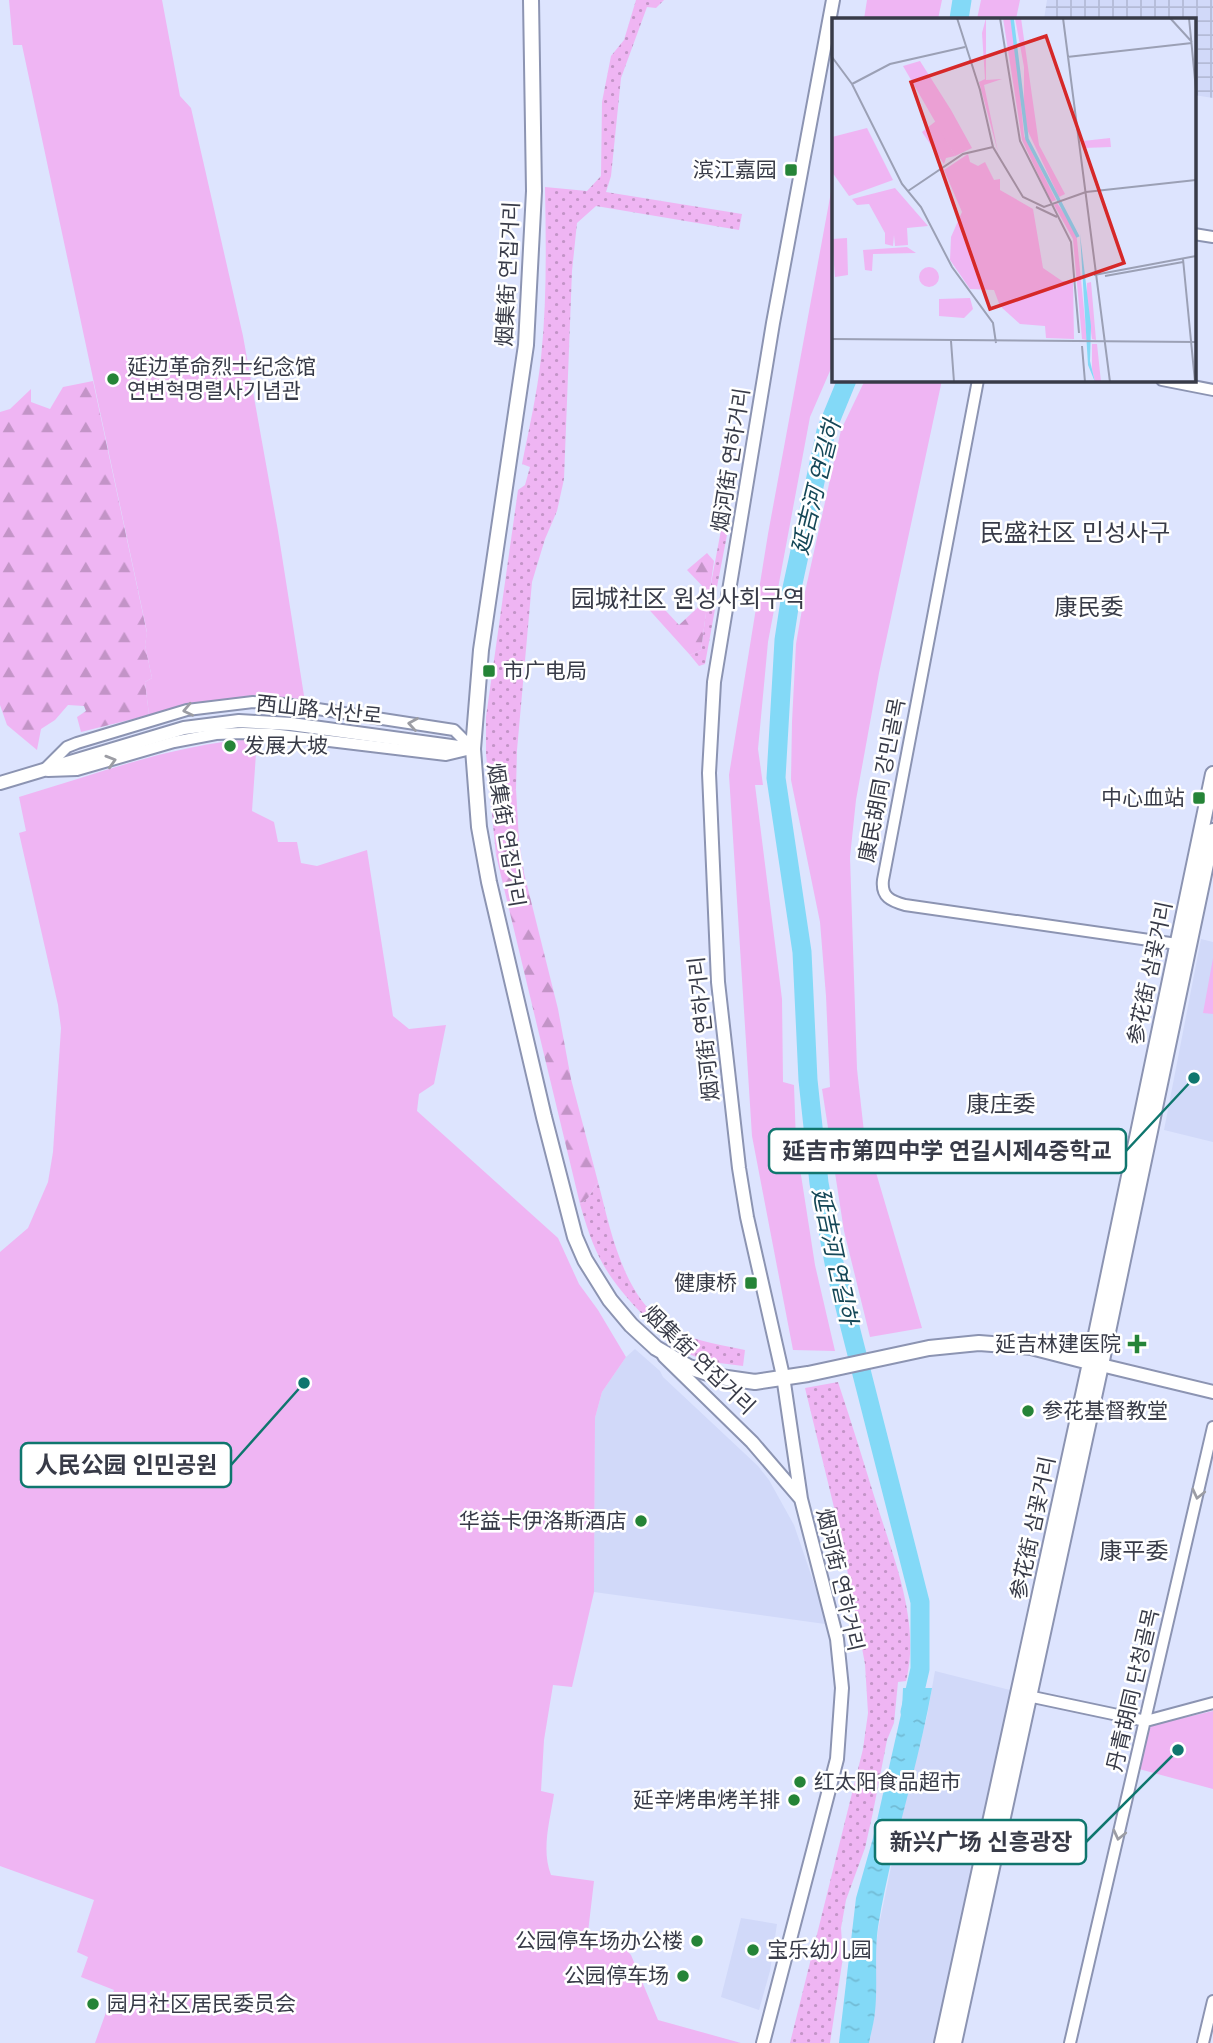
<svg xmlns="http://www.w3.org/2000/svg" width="1213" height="2043" viewBox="0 0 1213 2043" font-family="'Space Grotesk','Noto Sans SC','Noto Sans KR',sans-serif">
<defs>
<pattern id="industrial-grid" width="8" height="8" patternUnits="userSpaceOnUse" patternTransform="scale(1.75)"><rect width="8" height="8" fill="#d1d9f9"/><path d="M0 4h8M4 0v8" fill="none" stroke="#b4bbd7"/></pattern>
<pattern id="grass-dots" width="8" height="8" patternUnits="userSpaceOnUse" patternTransform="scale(1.75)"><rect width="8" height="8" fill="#efb5f3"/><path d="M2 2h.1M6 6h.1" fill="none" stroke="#c394c7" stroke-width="1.8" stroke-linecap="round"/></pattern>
<pattern id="forest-firs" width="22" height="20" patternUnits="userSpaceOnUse" patternTransform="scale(1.75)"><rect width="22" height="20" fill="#efb5f3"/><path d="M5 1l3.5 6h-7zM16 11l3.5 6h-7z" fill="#c394c7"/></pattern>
<pattern id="water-ripples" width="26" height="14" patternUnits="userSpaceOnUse" patternTransform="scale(1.75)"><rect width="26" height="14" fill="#83d9f7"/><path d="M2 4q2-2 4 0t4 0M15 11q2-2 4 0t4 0" fill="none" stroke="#72bbd5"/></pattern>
</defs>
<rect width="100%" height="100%" fill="#dde4fe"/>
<path fill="#d1d9f9" d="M1201,939L1213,942V1142L1164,1130Z
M635,1349L660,1371L663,1377L758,1466L769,1480L794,1525L819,1598L825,1624L594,1592L595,1418L602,1392L626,1357Z
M935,1671L1014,1691L935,2043H869L875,2013V1951L879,1925L902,1814L927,1716Z
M741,1918L777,1924L770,1971L759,2010L721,1997Z"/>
<path fill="url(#industrial-grid)" d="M1047,0H1213V98L1194,95V19H1044Z"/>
<path fill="url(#grass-dots)" d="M636,0H664L656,8L647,7L621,78L611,176L606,192L742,214L739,230L596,206L577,223L572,271L564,479L557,511L545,539L532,582L517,750L516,789L500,799V832L496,855L486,754V717L518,490L525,485L530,467L522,464C529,429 537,394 541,358C547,301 546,244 545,187L587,191L601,176L602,102L611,56L624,40Z
M721,530L727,535L716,592H708L710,589Z
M708,598H717L705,664L699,666L690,655L701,650Z
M598,1182C612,1235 624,1304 677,1331C697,1342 723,1345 745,1350L743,1366C728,1364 710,1363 696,1357C676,1349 661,1334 646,1318C607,1278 595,1257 580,1204L588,1198Z
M838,1382C851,1421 863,1460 875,1499C893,1556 921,1622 906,1681L898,1682L894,1723L887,1740L873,1812L865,1848L846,1900L841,1928L843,1957L830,2043H790L863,1749L868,1713L865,1664L840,1532L805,1388Z"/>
<path fill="url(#forest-firs)" d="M93,381L147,633L145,645L152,678L145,682L149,715L81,732L77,717L86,711L84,706L68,705L55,720L41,729L37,750L7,725L0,705V412L10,409L31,389V402L50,409L63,387Z
M707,553L714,561L710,589L708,592L687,570Z
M653,597L679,625L708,598L701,650L690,655L644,604Z
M516,789L519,841L524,873L558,1009L571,1079L598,1182L588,1198L580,1204L496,855L500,832V799Z"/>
<path fill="#efb5f3" d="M9,0H162L180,96L191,108L243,336L278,531L305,702L252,698L229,700L149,715L145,682L152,678L145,645L147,632L22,45H13Z
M867,0H942L938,19H864Z
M981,0H1020L1016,19H977Z
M833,181V364L810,417L768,642L758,749L763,785H755L782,999L783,1082L794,1085L796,1143L815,1265L835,1351L793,1350L752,1136L729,775L768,534Z
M865,380H942L879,673L856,800L850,857L857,1069L864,1132L922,1328L870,1337L844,1231L822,1089L830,1087L826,996L820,922L791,780L792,722L796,644L805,592L841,430Z
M257,739L252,811L274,822L278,842H297L301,863L317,866L367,850L393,1016L409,1029L446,1025L434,1084L419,1094L417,1111L558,1238L579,1284L598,1310L626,1357L602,1392L595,1418L594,1592L572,1687L553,1685L544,1740L541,1791L554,1794C550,1821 541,1849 551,1875L594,1881L588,1932L615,1938L631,1955L658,2020L741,2043H95L114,1990L81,1977L88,1957L77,1952L94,1900L0,1866V1252L28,1228L48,1182L53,1152L61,1028L58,1005L19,833L26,831L19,797C97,774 176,743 257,739Z
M1213,958V1014L1203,1013Z
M1213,1711V1789L1139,1769L1148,1731L1152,1725Z"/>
<path fill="url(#water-ripples)" d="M903,1688H932C918,1768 891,1846 878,1927C874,1955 878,1983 875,2012C874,2022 871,2033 869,2043H839L856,1898L873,1838L902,1710Z"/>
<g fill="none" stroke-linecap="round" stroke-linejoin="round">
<path stroke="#83d9f7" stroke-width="19" d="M959,19L962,0
M847,380L826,431L792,588L784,640L776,778L802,952L808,1080L819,1183L835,1268L920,1602V1669L910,1712"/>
<g stroke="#8c94b2" stroke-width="14">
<path id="minor" d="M1194,234L1213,237
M978,380L883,880C881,897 891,901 905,905L1177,944
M1162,380L1213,390
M46,768L67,747L77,743L187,710L253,702L285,704L454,730L473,749
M48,771L77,770L174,742L216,734L243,733L271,734L446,755L467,750
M1028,1696L1146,1721L1213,1703
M1070,2043L1213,1427
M1203,2043L1213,2001"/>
</g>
<g stroke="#8c94b2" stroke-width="16">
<path id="tertiary" d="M0,783L184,728L239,721L291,724L473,749
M664,1356L752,1442L801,1499
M1101,1365L1213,1392
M763,2043L837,1759L842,1688L837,1639L801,1499L783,1376L747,1217L739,1168L718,982L709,773L714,682L773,323L833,0"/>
</g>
<g stroke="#8c94b2" stroke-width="18">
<path id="secondary" d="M531,0L534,191L526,345L481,650L473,749L479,827L489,882L544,1117L575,1237L585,1260L610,1300L631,1325L656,1348L689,1367L720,1377L755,1382L808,1374L929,1348L979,1343L1031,1347L1101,1365
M942,2043L1090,1363L1213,774
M954,2043L1101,1365L1213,831"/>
</g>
<use href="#minor" stroke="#fff" stroke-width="10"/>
<use href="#tertiary" stroke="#fff" stroke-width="12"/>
<use href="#secondary" stroke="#fff" stroke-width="14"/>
</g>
<defs><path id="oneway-chevron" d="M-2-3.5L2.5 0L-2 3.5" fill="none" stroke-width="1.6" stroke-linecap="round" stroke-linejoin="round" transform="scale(1.75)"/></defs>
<g stroke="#9c9da4">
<use href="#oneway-chevron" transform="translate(188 710) rotate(168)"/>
<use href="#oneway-chevron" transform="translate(413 724) rotate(-171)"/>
<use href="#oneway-chevron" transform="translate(111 761) rotate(-17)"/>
<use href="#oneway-chevron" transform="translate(1198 1494) rotate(103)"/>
<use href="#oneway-chevron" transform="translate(1119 1835) rotate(103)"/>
</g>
<g fill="#258437" stroke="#fff" stroke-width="2.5">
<rect x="784" y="163" width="14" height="14" rx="3.5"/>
<circle cx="113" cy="379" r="7"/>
<rect x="482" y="664" width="14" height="14" rx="3.5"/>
<circle cx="230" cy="746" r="7"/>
<rect x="1192" y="791" width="14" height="14" rx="3.5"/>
<rect x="744" y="1276" width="14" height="14" rx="3.5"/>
<path d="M1133.5 1333.5h7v7h7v7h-7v7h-7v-7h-7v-7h7z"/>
<circle cx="1028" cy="1411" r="7"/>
<circle cx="641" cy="1521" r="7"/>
<circle cx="800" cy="1782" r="7"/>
<circle cx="794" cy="1800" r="7"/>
<circle cx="697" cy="1941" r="7"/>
<circle cx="753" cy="1950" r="7"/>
<circle cx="683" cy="1976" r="7"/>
<circle cx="93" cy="2004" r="7"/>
</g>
<g text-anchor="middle" stroke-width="5" stroke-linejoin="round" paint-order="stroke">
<g font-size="21" fill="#383b48" stroke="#fff" text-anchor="end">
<text x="777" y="177">滨江嘉园</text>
<text x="127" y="374" text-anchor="start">延边革命烈士纪念馆<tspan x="127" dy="24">연변혁명렬사기념관</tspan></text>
<text x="503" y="678" text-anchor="start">市广电局</text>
<text x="244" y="753" text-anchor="start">发展大坡</text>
<text x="1185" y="805">中心血站</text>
<text x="737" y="1290">健康桥</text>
<text x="1121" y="1351">延吉林建医院</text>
<text x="1042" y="1418" text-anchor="start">参花基督教堂</text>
<text x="627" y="1528">华益卡伊洛斯酒店</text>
<text x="814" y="1789" text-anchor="start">红太阳食品超市</text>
<text x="780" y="1807">延辛烤串烤羊排</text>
<text x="683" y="1948">公园停车场办公楼</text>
<text x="767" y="1957" text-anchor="start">宝乐幼儿园</text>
<text x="669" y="1983">公园停车场</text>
<text x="107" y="2011" text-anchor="start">园月社区居民委员会</text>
</g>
<g font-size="21" fill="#383b48" stroke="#fff">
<text transform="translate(508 274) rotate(-87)" y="7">烟集街 연집거리</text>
<text transform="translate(731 460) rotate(-81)" y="7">烟河街 연하거리</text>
<text transform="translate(319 710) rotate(6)" y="7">西山路 서산로</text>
<text transform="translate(882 780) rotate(-79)" y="7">康民胡同 강민골목</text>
<text transform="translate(506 835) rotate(81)" y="7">烟集街 연집거리</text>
<text transform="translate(1150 973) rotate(-78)" y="7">参花街 삼꽃거리</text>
<text transform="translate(704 1029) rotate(-96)" y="7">烟河街 연하거리</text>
<text transform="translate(699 1360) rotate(44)" y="7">烟集街 연집거리</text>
<text transform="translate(1033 1528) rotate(-78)" y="7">参花街 삼꽃거리</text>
<text transform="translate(840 1580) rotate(77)" y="7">烟河街 연하거리</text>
<text transform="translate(1133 1690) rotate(-77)" y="7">丹青胡同 단청골목</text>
</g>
<g font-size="23" font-style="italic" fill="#154757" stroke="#fff">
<text transform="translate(816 487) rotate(-76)" y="8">延吉河 연길하</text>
<text transform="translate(835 1256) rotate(78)" y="8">延吉河 연길하</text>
</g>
<g font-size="23" fill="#383b48" stroke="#fff">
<text x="1089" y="615">康民委</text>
<text x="1001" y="1112">康庄委</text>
<text x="1134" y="1559">康平委</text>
</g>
<g font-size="24" fill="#383b48" stroke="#fff">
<text x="1075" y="541">民盛社区 민성사구</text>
<text x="688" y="607">园城社区 원성사회구역</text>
</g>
</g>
<g transform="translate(832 18)">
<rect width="364" height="364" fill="#dde4fe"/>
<path d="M154,0V62L170,61L152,67L166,134L147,64L153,61L150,15ZM225,185L244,212L255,322L250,321L241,221L222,187ZM259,264L264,322L260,321L255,285V265ZM260,326H265L269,364H263L260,351Z" fill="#efb5f3"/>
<path d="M104,103L123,138L114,140L112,146L90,114ZM35,110L61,162L17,178L0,154V119ZM63,170L96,208L75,210L76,227L63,228L62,217L61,228L53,226V215L37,186L25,187L20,181ZM75,229L84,235L41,236L40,253L33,252L31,232Z" fill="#efb5f3"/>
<path d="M171,0H179L182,13L192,118L224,182L219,184L190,122ZM183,0H189L207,127L233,176L227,179L192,105V49ZM88,43L119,92L140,130L123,138L71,48ZM278,120L279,129L252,130L251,123ZM136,136L138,144L146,148L153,144L162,162L168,161V172L201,191L211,250L230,263H241L242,321L214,320L213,308L188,306L168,288L162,272L138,271L118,242L119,219L130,194L112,152ZM15,220L16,257L3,259L0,221ZM87 259a10 10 0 1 1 20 0a10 10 0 1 1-20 0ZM138,280L141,291L132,300L107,298V281Z" fill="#efb5f3"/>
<path d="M248,216L259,308L258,343L263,364L256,347Z" fill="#83d9f7"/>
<path fill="none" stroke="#83d9f7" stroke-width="3.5" d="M180,0L195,121L246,219"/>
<path fill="none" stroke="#9ba0b5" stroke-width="2" d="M125,0L148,72L161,129L191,179L212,189L254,174M168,0L188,123L239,224L247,315M231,0L278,364M338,0L360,24M357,0L364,72M0,39L20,66L70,166L89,189L120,249L161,305L164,325M235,39L360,25M20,66L58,46L133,29M76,173L131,136L161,129M254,174L364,162M204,189L225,199M351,241L363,364M262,257L364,238M273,258L351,244M0,321L364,324M119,323L122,364M250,328L253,364"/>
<path fill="#d62828" fill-opacity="0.15" stroke="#d62828" stroke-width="3.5" d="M214,18L292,245L158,291L79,64Z"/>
<rect width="364" height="364" fill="none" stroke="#383b48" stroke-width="3.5"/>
</g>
<path fill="none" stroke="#0f766e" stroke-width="2.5" d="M1194 1078L1126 1151M304 1383L231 1465M1178 1750L1086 1842"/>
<g fill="#0f766e" stroke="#fff" stroke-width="2.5">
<circle cx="1194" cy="1078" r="7"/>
<circle cx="304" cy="1383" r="7"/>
<circle cx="1178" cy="1750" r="7"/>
</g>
<g fill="#fff" stroke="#0f766e" stroke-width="2.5">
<rect x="769" y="1129" width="357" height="44" rx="7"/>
<rect x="21" y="1443" width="210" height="44" rx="7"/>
<rect x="875" y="1820" width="211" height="44" rx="7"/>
</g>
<g font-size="23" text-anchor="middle" font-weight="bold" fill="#383b48">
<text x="947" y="1159">延吉市第四中学 연길시제4중학교</text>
<text x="126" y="1473">人民公园 인민공원</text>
<text x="981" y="1850">新兴广场 신흥광장</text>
</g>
</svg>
